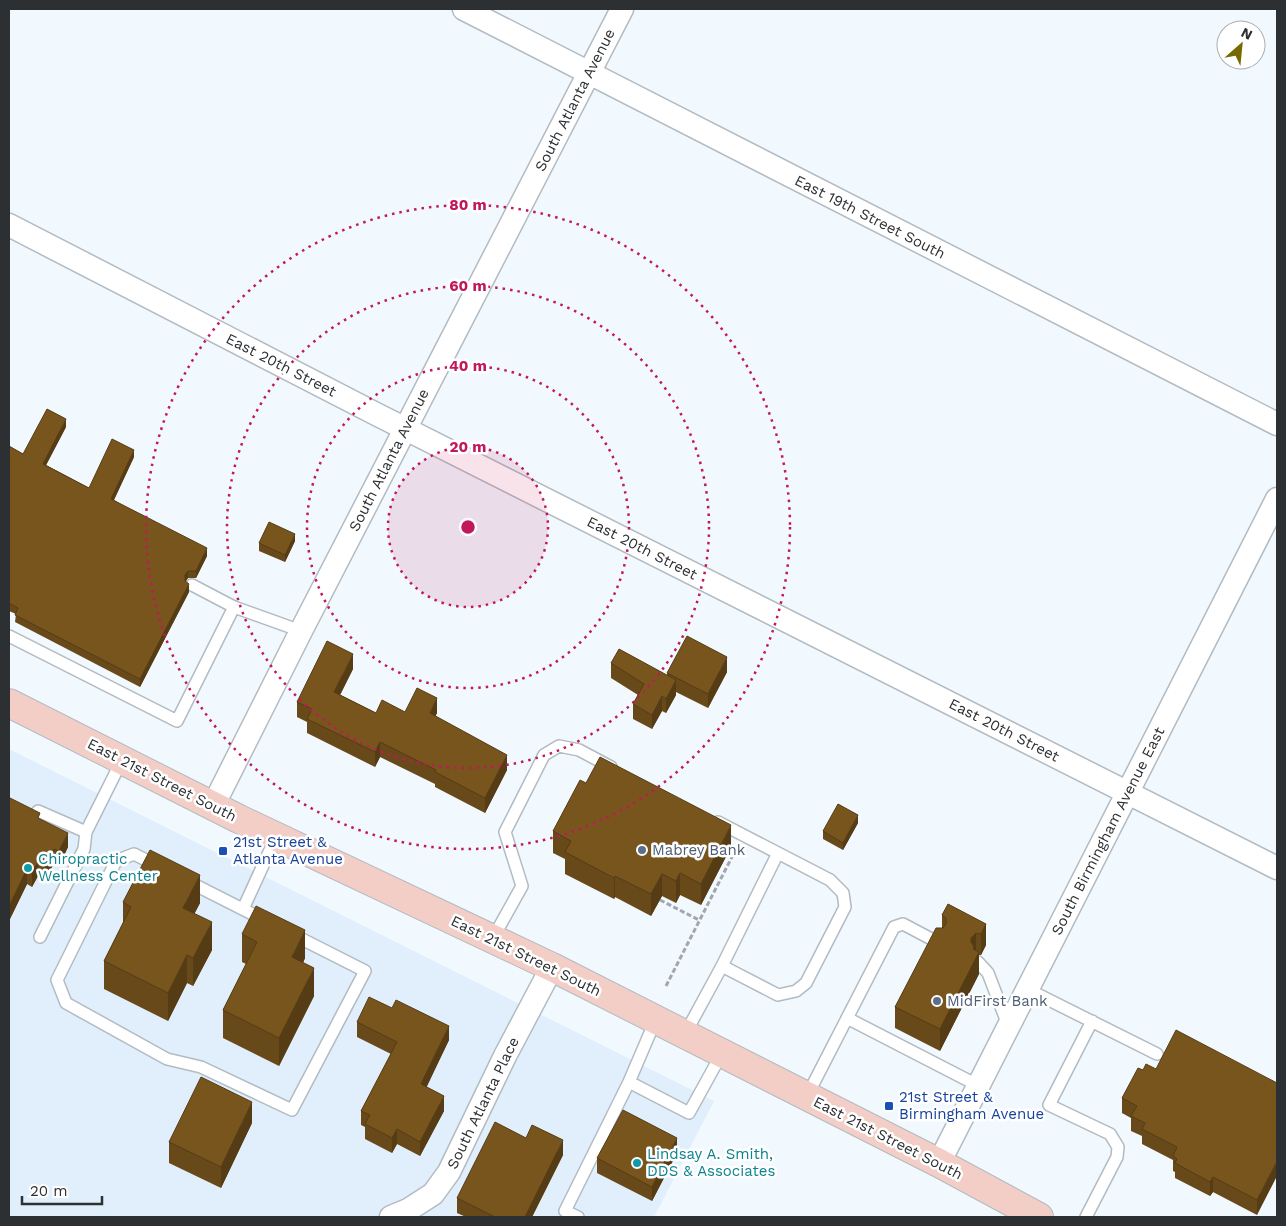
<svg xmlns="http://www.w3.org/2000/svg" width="1286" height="1226" viewBox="0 0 1286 1226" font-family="'Work Sans',sans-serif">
<rect width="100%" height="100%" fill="#f1f8fe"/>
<path fill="#e0effb" d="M9,749L714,1101L654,1217H9Z"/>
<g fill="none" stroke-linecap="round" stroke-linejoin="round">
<g stroke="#b2bbc2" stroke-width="14">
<path id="lane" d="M192,585L234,607L301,631
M9,636L177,721L234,607
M38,811L86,832
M718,822L830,880L843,893L845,907L806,983L796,991L778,995L722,966
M134,854L365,971L292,1110L201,1067L167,1059L66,1003L57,980L116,861Z
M243,909L276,837
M40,937L84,849L86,832L122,760
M493,938L522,886L505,832L544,755L559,746L579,750L611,767
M978,962L988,973L1008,1025
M1027,989L1157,1054
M847,1018L979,1086
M685,1034L722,966L778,853
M629,1082L689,1113L722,1053
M807,1096L894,927L903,924L939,943
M578,1217L565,1211L629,1082L656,1019
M1086,1217L1117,1157L1118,1147L1110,1134L1049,1105L1092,1021"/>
</g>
<g stroke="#b2bbc2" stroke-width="25">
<path id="street" d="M464,9L1277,424
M9,225L376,414L1277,868
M213,806L301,631L622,9
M939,1163L1277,499
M391,1217L408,1210L433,1194L449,1172L505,1056L552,967"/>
</g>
<g stroke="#b2bbc2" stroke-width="30">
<path id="secondary" d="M9,703L239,819L552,967L939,1163L1039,1217"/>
</g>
<path stroke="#a1a7ac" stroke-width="3" stroke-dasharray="5 2.5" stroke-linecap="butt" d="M660,900L699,920
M666,986L735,851"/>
<use href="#lane" stroke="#fff" stroke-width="11"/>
<use href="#street" stroke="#fff" stroke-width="22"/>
<use href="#secondary" stroke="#f3cec6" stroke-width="28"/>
</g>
<path fill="#68491a" d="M66,427L46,465L89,488L134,457L114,500L207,556L196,578H188L186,581L189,592L140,687L15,622L16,614L9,611V446L23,454Z
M295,541L285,562L259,551V543Z
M611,663L667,675V673L727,672L708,708L676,692V695L666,713L662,711L652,729L633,719V704L638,695L611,678Z
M353,669L340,695L376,713L405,712L437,713L435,716L507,770L485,813L435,787V784L380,757L375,767L307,733V722L297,717V702Z
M586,783L731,847L701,905L680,895L676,903L662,896L651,916L615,897L614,899L565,874V859L553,853V831Z
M40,819L68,847L59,866L54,863L45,880L38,876L32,887L27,884L9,921Z
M858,823L843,850L823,839V831Z
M123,902L200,903L194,914L212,950L193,986L187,983L168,1021L104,989V961L123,923Z
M942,915L986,924V945L981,955H979V974L940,1051L895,1028V1007L942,928Z
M242,934L305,958L303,963L314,996L279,1066L223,1038V1010L246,964L242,962Z
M357,1022L449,1040L426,1087L444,1111L420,1156L397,1144L392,1153L365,1139V1127L361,1125V1111L391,1054L357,1037Z
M1156,1069L1277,1083L1257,1215L1213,1192L1210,1196L1175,1178V1172L1173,1171V1160L1142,1144V1136L1131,1131V1118L1122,1113V1098L1143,1070Z
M252,1123L221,1188L169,1163V1142Z
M526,1138L563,1155L532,1217H466L457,1213V1198Z
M677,1153L652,1201L597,1173V1158Z"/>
<path fill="#553c15" d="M66,419V427L43,471V464Z
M134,450V457L111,506V499Z
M295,534V541L285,562V555Z
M207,548V556L196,578V571Z
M188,571V578L185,582V575Z
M189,584V592L140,687V679Z
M353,654V669L334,707V692Z
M727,657V672L708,708V694Z
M676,680V695L666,713V699Z
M662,696V711L652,729V715Z
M437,698V713L430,728V713Z
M380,742V757L375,767V752Z
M507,755V770L485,813V798Z
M858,815V823L843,850V843Z
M731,825V847L701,905V884Z
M68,833V847L59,866V851Z
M54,849V863L45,880V866Z
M38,862V876L32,887V872Z
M27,869V884L9,921V906Z
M680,873V895L676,903V881Z
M662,874V896L651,916V894Z
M200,875V903L183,936V908Z
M615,876V897L614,899V878Z
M212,922V950L193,986V958Z
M986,924V945L981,955V934Z
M305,930V958L292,985V957Z
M976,933V955L979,952V974L940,1051V1029L971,959V938Z
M187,955V983L168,1021V993Z
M314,968V996L279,1066V1038Z
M449,1026V1040L421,1099V1084Z
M444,1096V1111L420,1156V1142Z
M252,1102V1123L221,1188V1167Z
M397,1129V1144L392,1153V1138Z
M677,1138V1153L652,1201V1187Z
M563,1140V1155L532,1217H525Z
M1277,1161V1176L1257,1215V1200Z
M1213,1177V1192L1210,1196V1182Z"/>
<path fill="#79551e" stroke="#553c15" d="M47,409L66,419L43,464L89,488L112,439L134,450L111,499L207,548L196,571H188L185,575V581L189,584L140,679L15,615L18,608L9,603V446L23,454Z
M269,522L295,534L285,555L259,543Z
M687,636L727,657L708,694L667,673Z
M327,641L353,654L334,692L376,713L382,700L405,712L417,688L437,698L430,713L507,755L485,798L435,772L436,770L380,742L375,752L307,719L312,709L297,702Z
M619,649L676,680L666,699L662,696L652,715L633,704L644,684L611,663Z
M600,757L731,825L701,884L680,873L676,881L662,874L651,894L615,876L614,878L565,852L571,841L553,831L580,780L586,783Z
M10,798L40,813L38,818L68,833L59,851L54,849L45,866L38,862L32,872L27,869L9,906V800Z
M838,804L858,815L843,843L823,831Z
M150,850L200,875L183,908L212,922L193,958L187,955L168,993L104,961L131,907L123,902Z
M948,904L986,924L981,934L976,933L971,938V942L974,947L973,949L979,952L940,1029L895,1007L936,928H943L946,924V918L942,915Z
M256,906L305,930L292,957L314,968L279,1038L223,1010L257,942L242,934Z
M369,997L392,1008L396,1000L449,1026L421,1084L444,1096L420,1142L397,1129L392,1138L365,1124L370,1115L361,1111L397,1042L357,1022Z
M1176,1030L1277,1083V1161L1257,1200L1213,1177L1210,1182L1175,1163L1177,1159L1173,1156L1177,1147L1142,1129L1145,1123L1131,1116L1137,1106L1122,1098L1138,1068L1143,1070L1146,1064L1156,1069Z
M201,1077L252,1102L221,1167L169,1142Z
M623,1110L677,1138L652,1187L597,1158Z
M495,1122L526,1138L532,1125L563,1140L525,1217H495L457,1198Z"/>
<circle cx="468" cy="527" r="80" fill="#c2185b" fill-opacity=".12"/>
<g fill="none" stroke="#c2185b" stroke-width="2.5" stroke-dasharray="2.5 5">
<circle cx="468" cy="527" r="80"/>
<circle cx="468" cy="527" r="161"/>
<circle cx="468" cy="527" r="241"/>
<circle cx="468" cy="527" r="322"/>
</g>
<g fill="#5c6f8a" stroke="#fff" stroke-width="2">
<circle cx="642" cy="850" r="5"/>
<circle cx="937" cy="1001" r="5"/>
</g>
<g fill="#1a4fb4" stroke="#fff" stroke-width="2">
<rect x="218" y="846" width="10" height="10" rx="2.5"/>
<rect x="884" y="1101" width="10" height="10" rx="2.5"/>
</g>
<g fill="#0f9aa8" stroke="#fff" stroke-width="2">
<circle cx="28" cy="868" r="5"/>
<circle cx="637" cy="1163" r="5"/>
</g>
<g text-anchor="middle" stroke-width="5" stroke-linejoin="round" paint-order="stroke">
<g font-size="15" fill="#2d3033" stroke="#fff">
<text transform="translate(575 100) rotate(-63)" y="5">South Atlanta Avenue</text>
<text transform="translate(870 217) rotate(27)" y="5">East 19th Street South</text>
<text transform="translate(281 365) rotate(27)" y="5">East 20th Street</text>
<text transform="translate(389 460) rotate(-63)" y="5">South Atlanta Avenue</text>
<text transform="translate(642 548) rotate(27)" y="5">East 20th Street</text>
<text transform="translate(1004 730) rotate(27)" y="5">East 20th Street</text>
<text transform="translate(162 780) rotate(27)" y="5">East 21st Street South</text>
<text transform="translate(1108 831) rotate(-63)" y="5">South Birmingham Avenue East</text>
<text transform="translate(526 956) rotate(26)" y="5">East 21st Street South</text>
<text transform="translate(483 1103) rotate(-64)" y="5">South Atlanta Place</text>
<text transform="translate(888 1138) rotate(27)" y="5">East 21st Street South</text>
</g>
<g font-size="15" fill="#164399" stroke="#fff" text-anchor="start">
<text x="233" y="847">21st Street &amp;<tspan x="233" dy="17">Atlanta Avenue</tspan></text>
<text x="899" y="1102">21st Street &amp;<tspan x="899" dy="17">Birmingham Avenue</tspan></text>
</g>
<g font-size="15" fill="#4e5e75" stroke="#fff" text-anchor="start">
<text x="652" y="855">Mabrey Bank</text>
<text x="947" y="1006">MidFirst Bank</text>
</g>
<g font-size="15" fill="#0d838f" stroke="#fff" text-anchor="start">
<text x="38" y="864">Chiropractic<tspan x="38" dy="17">Wellness Center</tspan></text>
<text x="647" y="1159">Lindsay A. Smith,<tspan x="647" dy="17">DDS &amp; Associates</tspan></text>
</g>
</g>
<circle cx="468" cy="527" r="8" fill="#c2185b" stroke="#fff" stroke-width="2.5"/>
<g font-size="15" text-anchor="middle" font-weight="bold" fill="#c2185b" stroke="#fff" stroke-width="5" stroke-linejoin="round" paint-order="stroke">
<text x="468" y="210">80 m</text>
<text x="468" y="291">60 m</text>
<text x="468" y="371">40 m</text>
<text x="468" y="452">20 m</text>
</g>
<rect width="1286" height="1226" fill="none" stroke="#2d3033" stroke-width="20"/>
<g transform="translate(1241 45) rotate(27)"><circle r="24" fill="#ffffff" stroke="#abacad"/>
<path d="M0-4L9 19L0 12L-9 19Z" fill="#766900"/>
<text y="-8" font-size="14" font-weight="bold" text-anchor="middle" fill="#2d3033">N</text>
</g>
<path d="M22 1196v8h80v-8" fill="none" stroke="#2d3033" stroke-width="2.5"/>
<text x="30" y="1196" font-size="15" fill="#2d3033" stroke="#ffffff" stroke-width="4" paint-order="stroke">20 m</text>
</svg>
